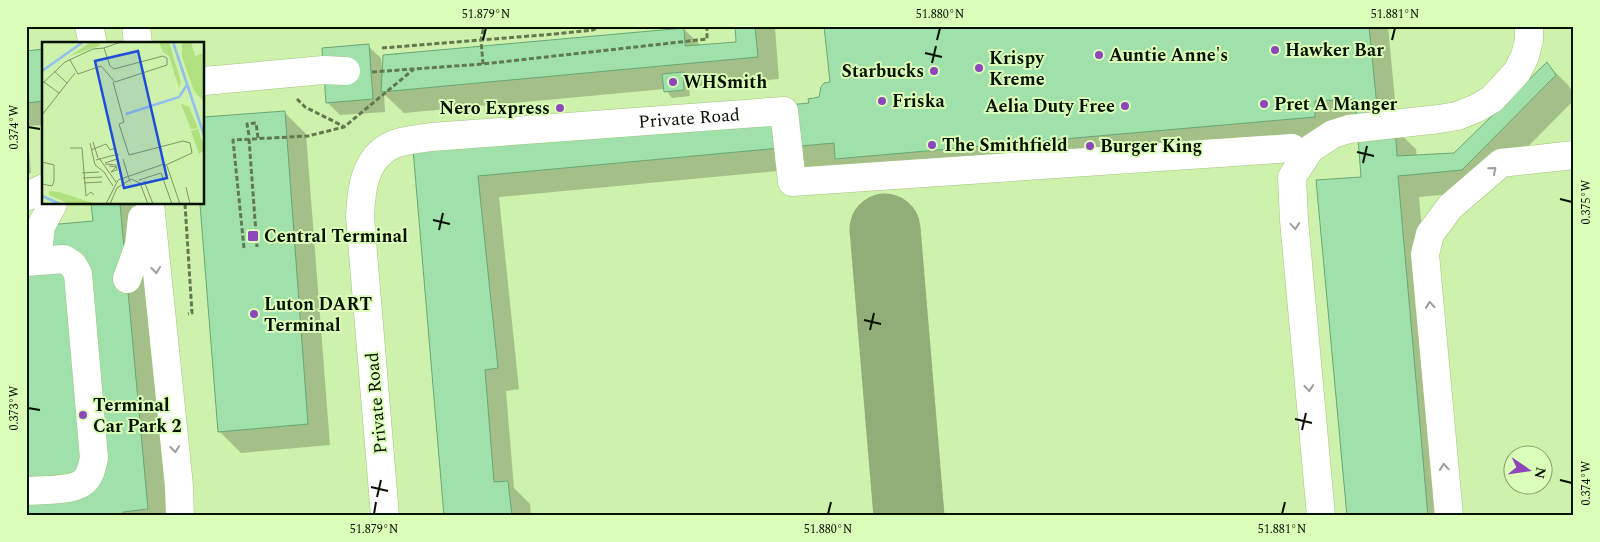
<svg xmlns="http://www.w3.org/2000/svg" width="1600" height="542" viewBox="0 0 1600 542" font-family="Spectral,serif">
<rect width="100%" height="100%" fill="#cef1ab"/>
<path fill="#0003" d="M736,26H773L775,28L779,79L689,87L690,96L672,98L665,89L404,113L384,94L385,112L340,115L327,102L368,46L381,58L382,69H384L684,29L701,46L737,43Z
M825,26H1388L1398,132L1416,149L1417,157L1455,155L1547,64L1568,85L1574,94V100L1484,191L1419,197L1448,516H1349L1363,178L1358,121L1336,139L843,165L499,197L519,389L506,391L514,488L530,504L531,516H445L414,151L810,104L820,99L832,84Z
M44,51V125L27,126L31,173L26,174V52Z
M284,112L306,134L330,445L241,453L219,431L201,204H204V118Z
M92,204H140L167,516H26L94,223Z"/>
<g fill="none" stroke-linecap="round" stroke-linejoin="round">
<path stroke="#92ae78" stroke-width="71" d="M885,229L909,516"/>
</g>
<path fill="#9fe0ab" stroke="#67a775" d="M735,26H755L758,57L381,92L383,55L684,28L685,46L736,42Z
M824,26H1369L1379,127L1395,126L1397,156L1454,153L1547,62L1556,75L1462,170L1398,176L1428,516H1347L1316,180L1361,177L1355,99L1315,101V117L835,159L834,143L478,176L498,368L485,370L494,482L508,481L512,516H444L413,149L655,118L809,103L808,99L819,97L821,87L824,83L830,82Z
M369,44L373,99L326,103L322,48Z
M44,49V101L26,103V51Z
M683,72L684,90L664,92L662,74Z
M285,111L308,424L218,432L200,204H204V117Z
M91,204H120L148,509L123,512V516H26V227L93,221Z"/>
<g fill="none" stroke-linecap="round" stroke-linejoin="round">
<g stroke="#a3c581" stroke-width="29">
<g id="minor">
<path d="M89,26L93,44"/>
<path d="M136,26L138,44"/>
<path d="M26,197L44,188"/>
<path d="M150,204L179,486L180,516"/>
<path d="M37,260L41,226L53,204"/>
<path d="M26,262L64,259L73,265L78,274L94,458C92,467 90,478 82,483C71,491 40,490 26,491"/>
<path d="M127,279L139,245L142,218"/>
<path id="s1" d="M385,516L360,217C361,191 364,158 392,145C403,140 419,139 431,137L784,111L792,182L1292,148L1303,160"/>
<path d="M1321,516L1294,220L1292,177L1310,149L1333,134L1349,129L1439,119L1457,116L1477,108L1492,99L1517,72L1525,56L1529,40V26"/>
<path d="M1449,516L1425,254L1430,234L1450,207L1501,163L1574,155"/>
</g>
</g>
<path stroke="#62794f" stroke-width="3" stroke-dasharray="5 2.5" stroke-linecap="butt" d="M382,48L555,34L593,30L602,26
M483,64L481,40L484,26
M372,72L483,64L707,39V26
M297,99L305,107L343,126
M249,135L247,124L256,123L258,138
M249,139L257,247
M185,204L192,313L188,314
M244,248L233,140L308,136L344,127L414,69"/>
<use href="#minor" stroke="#fff" stroke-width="28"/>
<g stroke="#a3c581" stroke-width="29" stroke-linecap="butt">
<path id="minor-bridge" d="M204,81L323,70L346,71"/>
</g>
<use href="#minor-bridge" stroke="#fff" stroke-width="28"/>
</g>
<defs><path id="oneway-chevron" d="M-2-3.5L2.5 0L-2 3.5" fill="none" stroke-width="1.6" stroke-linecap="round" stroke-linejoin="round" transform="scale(1.25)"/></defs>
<g stroke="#9ba099">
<use href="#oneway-chevron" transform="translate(1493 170) rotate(-40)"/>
<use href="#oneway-chevron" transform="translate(1295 226) rotate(85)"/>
<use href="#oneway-chevron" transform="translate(156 270) rotate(84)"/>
<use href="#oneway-chevron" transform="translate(1430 305) rotate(-95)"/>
<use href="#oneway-chevron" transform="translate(1309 388) rotate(85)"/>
<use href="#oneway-chevron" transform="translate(175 449) rotate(84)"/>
<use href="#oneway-chevron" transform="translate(1444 467) rotate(-95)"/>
</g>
<path fill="none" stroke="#061100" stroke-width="2" d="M483,40L486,28M937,40L940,28M1392,40L1395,28M925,53L942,57M932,63L936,46M28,127L40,129M1357,152L1374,156M1363,163L1367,146M1560,199L1572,202M433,220L450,224M439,230L443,213M864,320L881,324M870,330L874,313M28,408L40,410M1295,419L1312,423M1302,430L1306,413M1560,480L1572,483M371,487L388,491M377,497L381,480M374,514L376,502M828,514L831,502M1282,514L1285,502"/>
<g fill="#8d47ba" stroke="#dbfeb8" stroke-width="2">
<circle cx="1275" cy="50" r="5"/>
<circle cx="1099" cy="55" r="5"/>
<circle cx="979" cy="68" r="5"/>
<circle cx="934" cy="71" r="5"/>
<circle cx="673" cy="82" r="5"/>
<circle cx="882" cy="101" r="5"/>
<circle cx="1264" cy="104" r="5"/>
<circle cx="1125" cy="106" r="5"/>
<circle cx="560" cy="108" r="5"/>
<circle cx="932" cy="145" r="5"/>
<circle cx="1090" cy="146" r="5"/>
<rect x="247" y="230" width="12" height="12" rx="2.5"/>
<circle cx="254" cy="314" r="5"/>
<circle cx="83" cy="415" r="5"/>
</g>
<g text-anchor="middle" stroke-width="4" stroke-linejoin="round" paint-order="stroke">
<g font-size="18" font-weight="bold" fill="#061100" stroke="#dbfeb8" text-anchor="start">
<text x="1285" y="56">Hawker Bar</text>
<text x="1109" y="61">Auntie Anne's</text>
<text x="989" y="64">Krispy<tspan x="989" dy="21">Kreme</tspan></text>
<text x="924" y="77" text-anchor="end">Starbucks</text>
<text x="683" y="88">WHSmith</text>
<text x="892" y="107">Friska</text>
<text x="1274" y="110">Pret A Manger</text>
<text x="1115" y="112" text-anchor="end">Aelia Duty Free</text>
<text x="550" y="114" text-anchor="end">Nero Express</text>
<text x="942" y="151">The Smithfield</text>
<text x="1100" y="152">Burger King</text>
<text x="264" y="242">Central Terminal</text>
<text x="264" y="310">Luton DART<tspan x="264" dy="21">Terminal</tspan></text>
<text x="93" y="411">Terminal<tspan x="93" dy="21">Car Park 2</tspan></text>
</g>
<g font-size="18" fill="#061100" stroke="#dbfeb8">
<text dy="6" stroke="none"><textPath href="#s1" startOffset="682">Private Road</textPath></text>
<text transform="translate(376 403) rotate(-95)" y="6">Private Road</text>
</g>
</g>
<g transform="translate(42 42)">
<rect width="162" height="162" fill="#cef1ab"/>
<path d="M49,0H58L57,4L28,14ZM117,0H127L139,40L137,46L127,14L121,10ZM140,0H149L153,14L162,11V60L152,49L140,14ZM139,62L147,65L156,86L149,87ZM156,87L163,107L157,112L149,89ZM7,149L17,150L54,162H27L7,153Z" fill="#b1e07f"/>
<path fill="none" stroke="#91bff0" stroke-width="2.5" d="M131,0L163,96M0,29L41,0M84,72L137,55L145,43M0,154L18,162"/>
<path fill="none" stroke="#7e9767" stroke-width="1" d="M28,18L36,32L59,24L73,40L125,23V16L121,14L72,27L68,24L62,6L79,0M12,29L25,41M2,40L17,51M71,40L82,80L77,82L87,113L141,99L148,101L150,111L124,123M0,42L23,20L51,7L62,6M0,73L33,31M51,100L56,116M48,101L53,123L62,130L71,144M28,106H40L44,154L49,150L52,153M49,108L64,102L68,108L74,106M57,116L74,140M81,117L88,140M54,118L76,112L75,117L63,121M0,120L12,123V139L10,144L0,142M63,122L74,123L75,128L69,130L74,125L67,124M40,131L57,130M41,136L60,135M97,138L119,131L130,162M102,139L111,162M42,141L60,140M144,145L148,162M64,162L76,138L122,122L125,124L138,162M68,162L75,146L89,137L98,141L106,162"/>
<path fill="#1d4ed8" fill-opacity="0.15" stroke="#1d4ed8" stroke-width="2.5" d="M96,9L125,136L82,146L53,19Z"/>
<rect width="162" height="162" fill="none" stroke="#061100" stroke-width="2.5"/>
</g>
<rect width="1600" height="542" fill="none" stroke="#dbfeb8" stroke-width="55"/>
<g transform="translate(1528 470) rotate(103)"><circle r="24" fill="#dbfeb8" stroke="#869f6e"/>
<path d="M0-4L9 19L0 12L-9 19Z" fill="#8d47ba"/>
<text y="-8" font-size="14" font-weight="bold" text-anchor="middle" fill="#061100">N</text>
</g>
<rect x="28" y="28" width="1544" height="486" fill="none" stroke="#061100" stroke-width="2"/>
<g font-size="12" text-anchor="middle" fill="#061100">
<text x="486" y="18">51.879°N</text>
<text x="940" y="18">51.880°N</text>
<text x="1395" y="18">51.881°N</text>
<text transform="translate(14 127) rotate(-90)" y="4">0.374°W</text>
<text transform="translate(1586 202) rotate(-90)" y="4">0.375°W</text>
<text transform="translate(14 408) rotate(-90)" y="4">0.373°W</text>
<text transform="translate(1586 483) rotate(-90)" y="4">0.374°W</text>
<text x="374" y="533">51.879°N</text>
<text x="828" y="533">51.880°N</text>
<text x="1282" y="533">51.881°N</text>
</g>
</svg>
